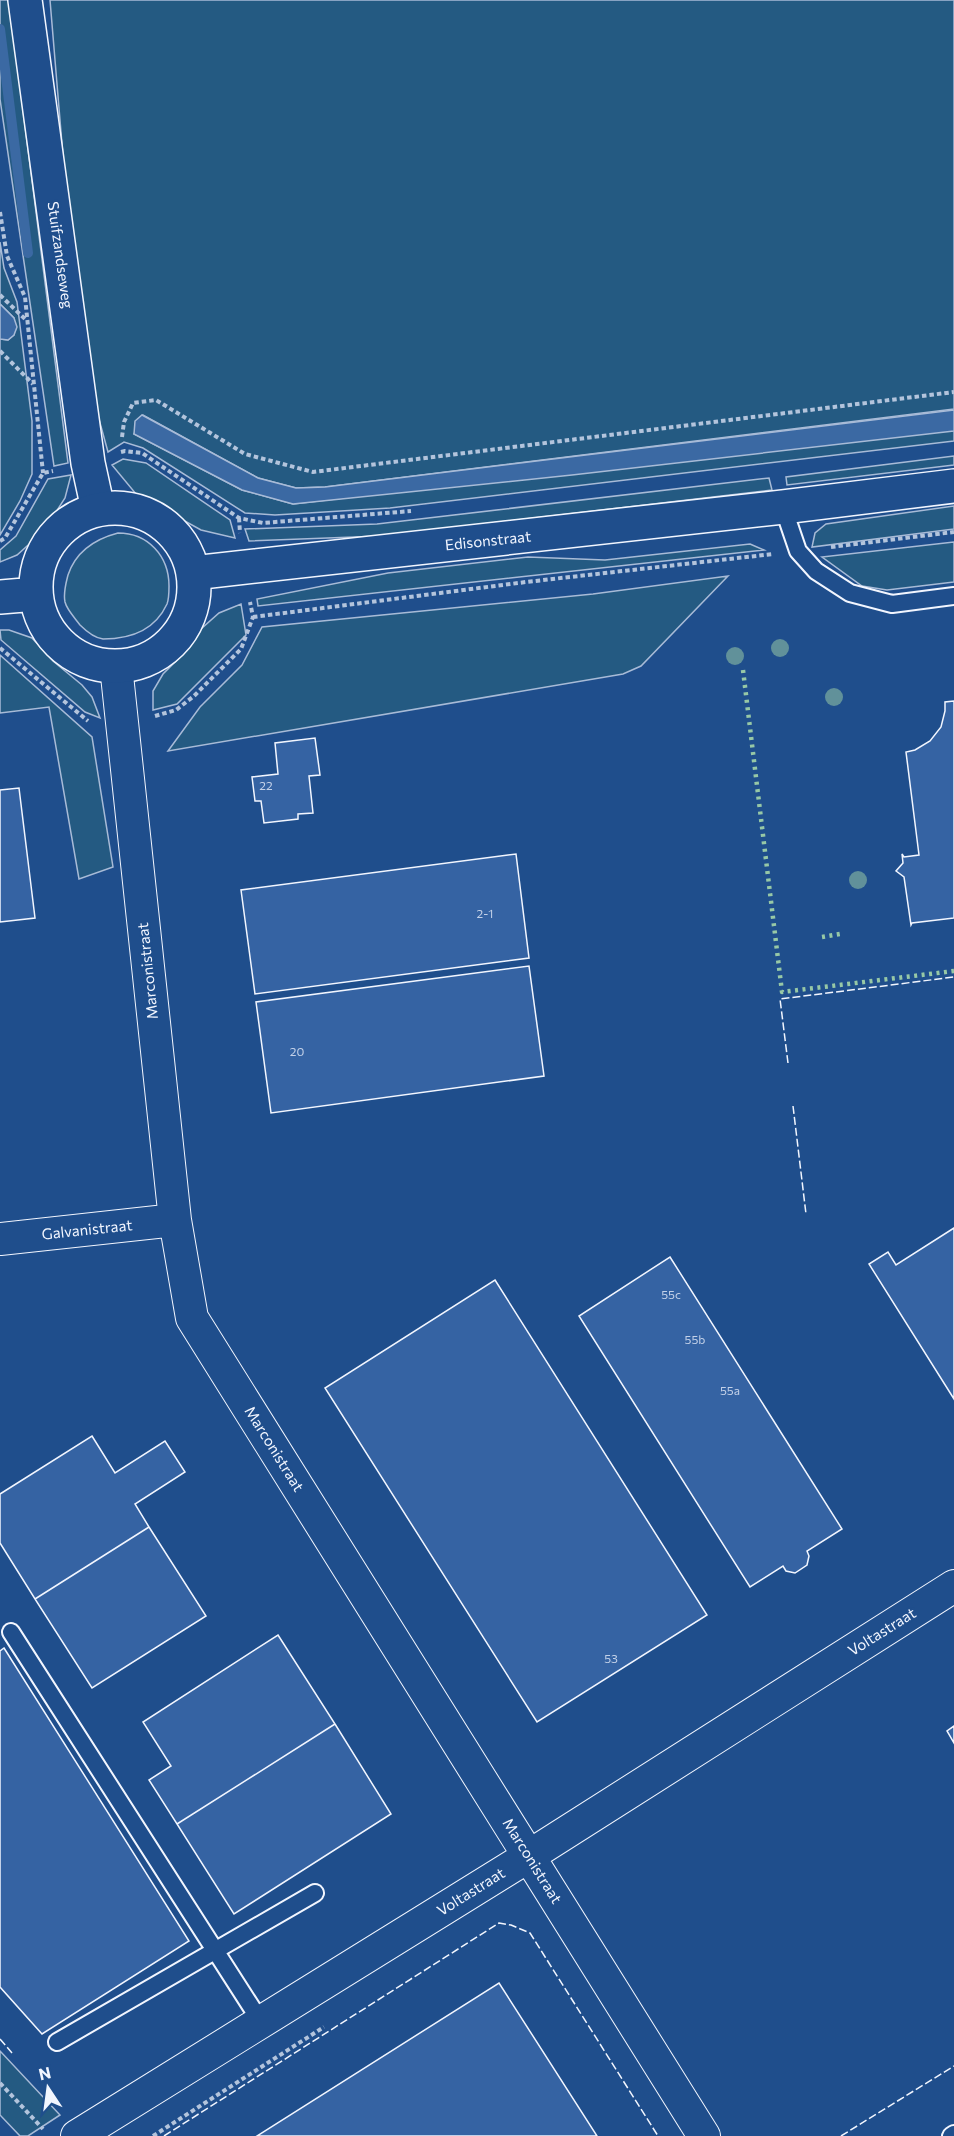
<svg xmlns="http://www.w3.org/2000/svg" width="954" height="2136" viewBox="0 0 954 2136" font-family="Commissioner,sans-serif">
<rect width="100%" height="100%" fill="#1f4e8c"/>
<path fill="#245a82" stroke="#a8bbd7" stroke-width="1.5" d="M0,0H9L68,463L54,466L0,99Z
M50,0H954V409L325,487L296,488L258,478L143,415L134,434L242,490L293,504L954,427V441L390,508L275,515L245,513L143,448L124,442L108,452L86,372L71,252Z
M0,242L4,268L17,302L32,421V474L20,501L0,535V339L8,340L14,335V318L0,304Z
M954,456V465L787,485L786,477Z
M123,459L146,463L230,520L235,538L201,530L136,494L112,465Z
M71,475L65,498L56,512L36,538L17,555L0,562V550L16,536L48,479Z
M769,478L772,490L381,536L249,541L245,529L377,524Z
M954,506V529L812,547L815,533L826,524Z
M118,533C148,533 169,556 169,586C169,591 169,599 167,604C155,630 130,639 103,639C95,638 86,631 80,625C75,618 67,610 65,602C63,593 66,583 68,575C76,551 95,539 118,533Z
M954,542V582L887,590L862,586L822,557Z
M750,544L764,550L258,606L257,599L388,573L528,557L605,560Z
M728,576L641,666L623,674L168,751L200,707L242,665L262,627L593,594Z
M241,604L246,635L177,704L153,710V691L163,674L179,658L201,629L219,613Z
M0,630H9L32,638L53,661L82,685L92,697L100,718L85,712L1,640Z
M0,655L92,737L113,867L79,879L49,707L0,713Z
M0,2051L60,2115L28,2136H20L0,2115Z"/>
<path fill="#3b69a3" stroke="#a8bbd7" stroke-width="1.5" d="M0,304L14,318L17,327L14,335L8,340L0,339Z
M954,410V431L572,475L293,504L242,490L134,434L135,421L142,415L258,478L296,488L325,487Z"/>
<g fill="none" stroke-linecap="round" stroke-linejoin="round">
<path stroke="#3b69a3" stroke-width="10" d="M0,29L28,253"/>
</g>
<path fill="#3563a3" stroke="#f2f6ff" stroke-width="1.5" d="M954,701V918L912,923L911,925L904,877L896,871L903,863L902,854L904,857L919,855L906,752L915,750L930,741L941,727L945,711V702Z
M315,738L320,775L309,776L313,813L298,814V819L264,823L261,801H255L252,777L278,774L275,743Z
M19,788L35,918L0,922V790Z
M516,854L529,958L255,994L241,890Z
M529,966L544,1076L271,1113L256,1002Z
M954,1228V1399L869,1264L888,1252L896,1265Z
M670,1257L842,1529L807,1551L809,1556L807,1565L795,1573L786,1571L783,1566L750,1587L579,1316Z
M495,1280L707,1615L537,1722L325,1388Z
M92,1436L115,1473L165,1441L185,1472L135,1504L149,1527L35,1599L0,1543V1494Z
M149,1527L206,1616L92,1688L35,1599Z
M278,1635L335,1724L177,1824L149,1780L171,1766L143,1722Z
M4,1648L189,1941L42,2034L0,1987V1651Z
M335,1724L391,1814L234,1914L177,1824Z
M954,1726V1743L947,1731Z
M499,1983L597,2136H257Z"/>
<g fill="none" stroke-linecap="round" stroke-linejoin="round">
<g stroke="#f2f6ff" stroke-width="20">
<path id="lane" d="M783,507L798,551L816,571L850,593L892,604L954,596
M11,1632L261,2022
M57,2042L315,1893
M951,2136L954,2134"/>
</g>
<g stroke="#f2f6ff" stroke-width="34">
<path id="street" d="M116,666L175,1220L192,1318L704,2136
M0,1239L175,1220
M77,2136L529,1856L954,1586"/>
</g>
<g stroke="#f2f6ff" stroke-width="36">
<path id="secondary" d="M25,0L88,463L98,509"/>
</g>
<g stroke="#f2f6ff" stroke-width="36">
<path id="primary" d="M36 587a79 79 0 1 1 158 0a79 79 0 1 1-158 0Z
M193,573L783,507L954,486
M0,597L36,594"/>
</g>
<path stroke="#b3c4dc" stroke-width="4" stroke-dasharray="4.5 3" stroke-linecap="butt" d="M0,212L7,256L25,297L43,473
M0,295L26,320
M0,351L33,384
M122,437L124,422L133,403L156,400L245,454L313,472L954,392
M121,452L125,451L142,453L239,518L263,523L411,511
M239,518L240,533
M0,541L5,538L43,473L53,471
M831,547L954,532
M253,617L526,582L773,554
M0,648L88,721
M155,716L176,710L194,696L241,649L253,617L250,602
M0,2083L43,2129
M153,2136L324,2027"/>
<use href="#lane" stroke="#1f4e8c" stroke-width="16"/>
<use href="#street" stroke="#1f4e8c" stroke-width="32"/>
<use href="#secondary" stroke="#1f4e8c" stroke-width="33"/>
<use href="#primary" stroke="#1f4e8c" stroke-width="33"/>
<path stroke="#97c8a6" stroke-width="4.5" stroke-dasharray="3 4.5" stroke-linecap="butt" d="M743,670L782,992L954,971
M822,937L840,934"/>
<path stroke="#f2f6ff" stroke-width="1.5" stroke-dasharray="8 3" stroke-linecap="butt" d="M788,1063L780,999L954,977
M793,1106L806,1214
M0,2039L12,2053
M164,2136L499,1923L511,1925L530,1933L658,2136
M841,2136L954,2066"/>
</g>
<g fill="#61919a">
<circle cx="780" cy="648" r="9"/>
<circle cx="735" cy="656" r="9"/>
<circle cx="834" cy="697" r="9"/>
<circle cx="858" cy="880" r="9"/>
</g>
<g text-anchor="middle" stroke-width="4.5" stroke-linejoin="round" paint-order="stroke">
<g font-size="12" fill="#c3d1e8">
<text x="266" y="790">22</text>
<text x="485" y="918">2-1</text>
<text x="297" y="1056">20</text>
<text x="671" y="1299">55c</text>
<text x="695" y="1344">55b</text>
<text x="730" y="1395">55a</text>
<text x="611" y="1663">53</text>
</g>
<g font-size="15" fill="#f2f6ff" stroke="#1f4e8c">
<text transform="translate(60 255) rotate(82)" y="5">Stuifzandseweg</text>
<text transform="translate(488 541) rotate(-6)" y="5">Edisonstraat</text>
<text transform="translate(148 971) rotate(-96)" y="5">Marconistraat</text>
<text transform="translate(87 1230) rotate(-6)" y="5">Galvanistraat</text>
<text transform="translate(274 1449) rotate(58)" y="5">Marconistraat</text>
<text transform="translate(882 1632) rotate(-32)" y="5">Voltastraat</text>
<text transform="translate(532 1861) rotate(58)" y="5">Marconistraat</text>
<text transform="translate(471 1892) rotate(-32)" y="5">Voltastraat</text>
</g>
</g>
<g transform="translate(48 2088) rotate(347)" stroke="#1f4e8c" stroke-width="4.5" paint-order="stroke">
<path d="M0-4.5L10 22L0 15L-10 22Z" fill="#f2f6ff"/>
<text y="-9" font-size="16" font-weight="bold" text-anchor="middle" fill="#f2f6ff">N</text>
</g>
</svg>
